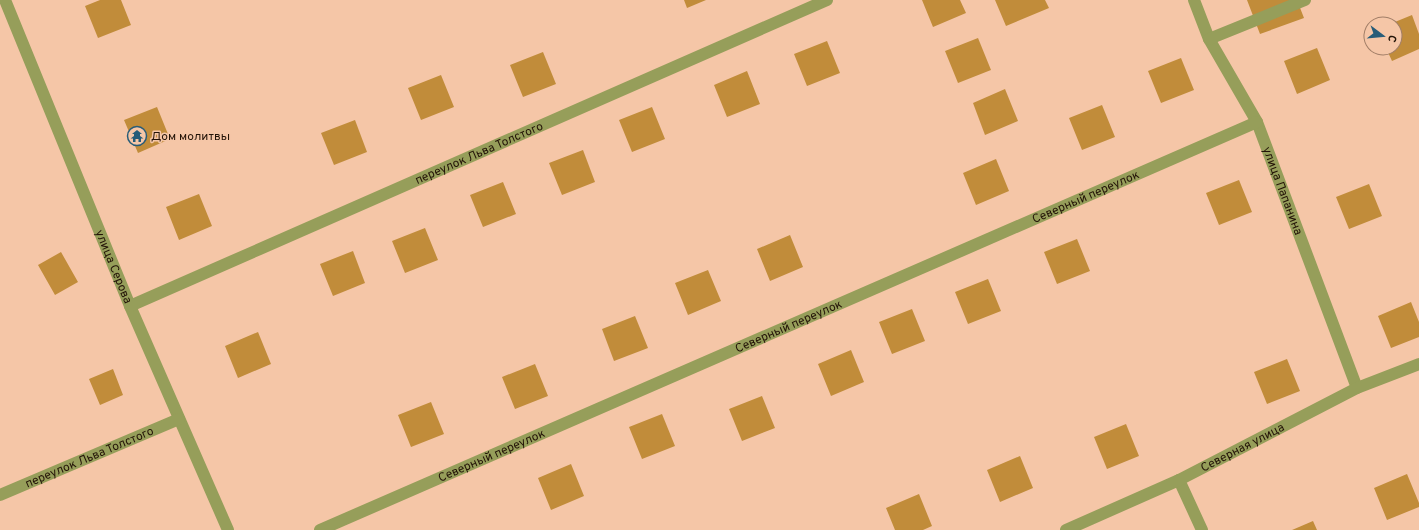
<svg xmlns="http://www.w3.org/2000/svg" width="1419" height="530" viewBox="0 0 1419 530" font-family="Overpass,sans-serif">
<rect width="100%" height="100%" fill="#f5c6a7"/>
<path fill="#c18c3a" d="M100,0H121L131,25L98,38L85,6Z
M684,0H706L687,8Z
M922,0H960L966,13L933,27Z
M995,0H1045L1049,8L1006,26Z
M1247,0H1297L1304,18L1260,34Z
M1412,15L1419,34V49L1392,61L1386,48H1395V24H1390Z
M978,38L991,70L958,83L945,51Z
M827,41L840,73L807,86L794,54Z
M1317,48L1330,80L1297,94L1284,61Z
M543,52L556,84L523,97L510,65Z
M1181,58L1194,90L1161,103L1148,71Z
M747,71L760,104L727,117L714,85Z
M441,75L454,107L421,120L408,88Z
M1005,89L1018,121L985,135L973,103Z
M1102,105L1115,137L1082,150L1069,118Z
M157,107L170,139L138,153L124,120Z
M652,107L665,139L632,152L619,120Z
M355,120L367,152L334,165L321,133Z
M583,150L595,182L562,195L549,163Z
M996,159L1009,191L976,205L963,173Z
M1239,180L1252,212L1219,225L1206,193Z
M503,182L516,214L483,227L470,195Z
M1369,184L1382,216L1349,229L1336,197Z
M199,194L212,226L179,240L166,207Z
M425,228L438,260L405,273L392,241Z
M790,235L803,267L770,281L757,249Z
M1077,239L1090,271L1057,284L1044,252Z
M353,251L365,283L333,296L320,264Z
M61,252L78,282L55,295L38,265Z
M708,270L721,301L688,315L675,283Z
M988,279L1001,311L968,324L955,292Z
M1411,302L1419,322V337L1391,348L1378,316Z
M912,309L925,341L892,354L879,322Z
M635,316L648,348L614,361L602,329Z
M258,332L271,364L238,378L225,346Z
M851,350L864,382L831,396L818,364Z
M1287,359L1300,391L1267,404L1254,372Z
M535,364L548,396L515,409L502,377Z
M113,369L123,395L100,405L89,379Z
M762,396L775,428L742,441L729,409Z
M431,402L444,434L411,447L398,415Z
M662,414L675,446L642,459L629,427Z
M1126,424L1139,456L1107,469L1094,437Z
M1020,456L1033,488L1000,502L987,470Z
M571,464L584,496L551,510L538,478Z
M1407,474L1419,503V507L1387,520L1374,488Z
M919,494L932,526L923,530H895L886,508Z
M1313,521L1317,530H1292Z"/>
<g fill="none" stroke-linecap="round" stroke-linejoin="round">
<g stroke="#969e5a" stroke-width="12">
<path id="s1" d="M5,0L130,306L228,530"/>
<path id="s2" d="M1194,0L1209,39L1257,122L1357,388"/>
<path d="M1209,39L1305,0"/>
<path id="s3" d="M130,306L827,0"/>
<path d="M1179,480L1202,530"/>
<path id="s4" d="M0,495L179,419"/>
<path id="s5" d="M320,530L1257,122"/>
<path id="s6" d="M1066,530L1179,480L1357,388L1419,364"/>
</g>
</g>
<defs>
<g id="temple-ring" transform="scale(1)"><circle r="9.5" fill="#f5c6a7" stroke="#275c78" stroke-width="1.5"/><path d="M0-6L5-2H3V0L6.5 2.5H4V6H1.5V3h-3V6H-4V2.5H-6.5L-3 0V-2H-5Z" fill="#275c78"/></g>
</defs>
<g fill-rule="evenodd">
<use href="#temple-ring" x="137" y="136"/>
</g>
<g text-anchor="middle" stroke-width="3" stroke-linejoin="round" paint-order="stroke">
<g font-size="12" fill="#231307" stroke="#f5c6a7" text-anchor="start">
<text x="151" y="140">Дом молитвы</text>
</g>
<g font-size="12" fill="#231307" stroke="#f5c6a7">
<text dy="4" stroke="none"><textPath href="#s3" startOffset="381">переулок Льва Толстого</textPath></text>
<text dy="4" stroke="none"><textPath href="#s2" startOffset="211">улица Папанина</textPath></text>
<text dy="4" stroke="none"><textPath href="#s5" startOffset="835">Северный переулок</textPath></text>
<text dy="4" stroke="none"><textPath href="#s1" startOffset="288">улица Серова</textPath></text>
<text dy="4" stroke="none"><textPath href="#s5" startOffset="511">Северный переулок</textPath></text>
<text dy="4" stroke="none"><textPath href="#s6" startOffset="195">Северная улица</textPath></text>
<text dy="4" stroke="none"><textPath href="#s5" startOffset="187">Северный переулок</textPath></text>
<text dy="4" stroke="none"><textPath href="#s4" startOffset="97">переулок Льва Толстого</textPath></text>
</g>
</g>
<g transform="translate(1383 36) rotate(106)"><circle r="19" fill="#f5c6a7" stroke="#a17e67"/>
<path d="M0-3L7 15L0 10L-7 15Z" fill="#275c78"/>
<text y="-6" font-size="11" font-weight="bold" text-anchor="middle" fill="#231307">С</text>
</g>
</svg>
